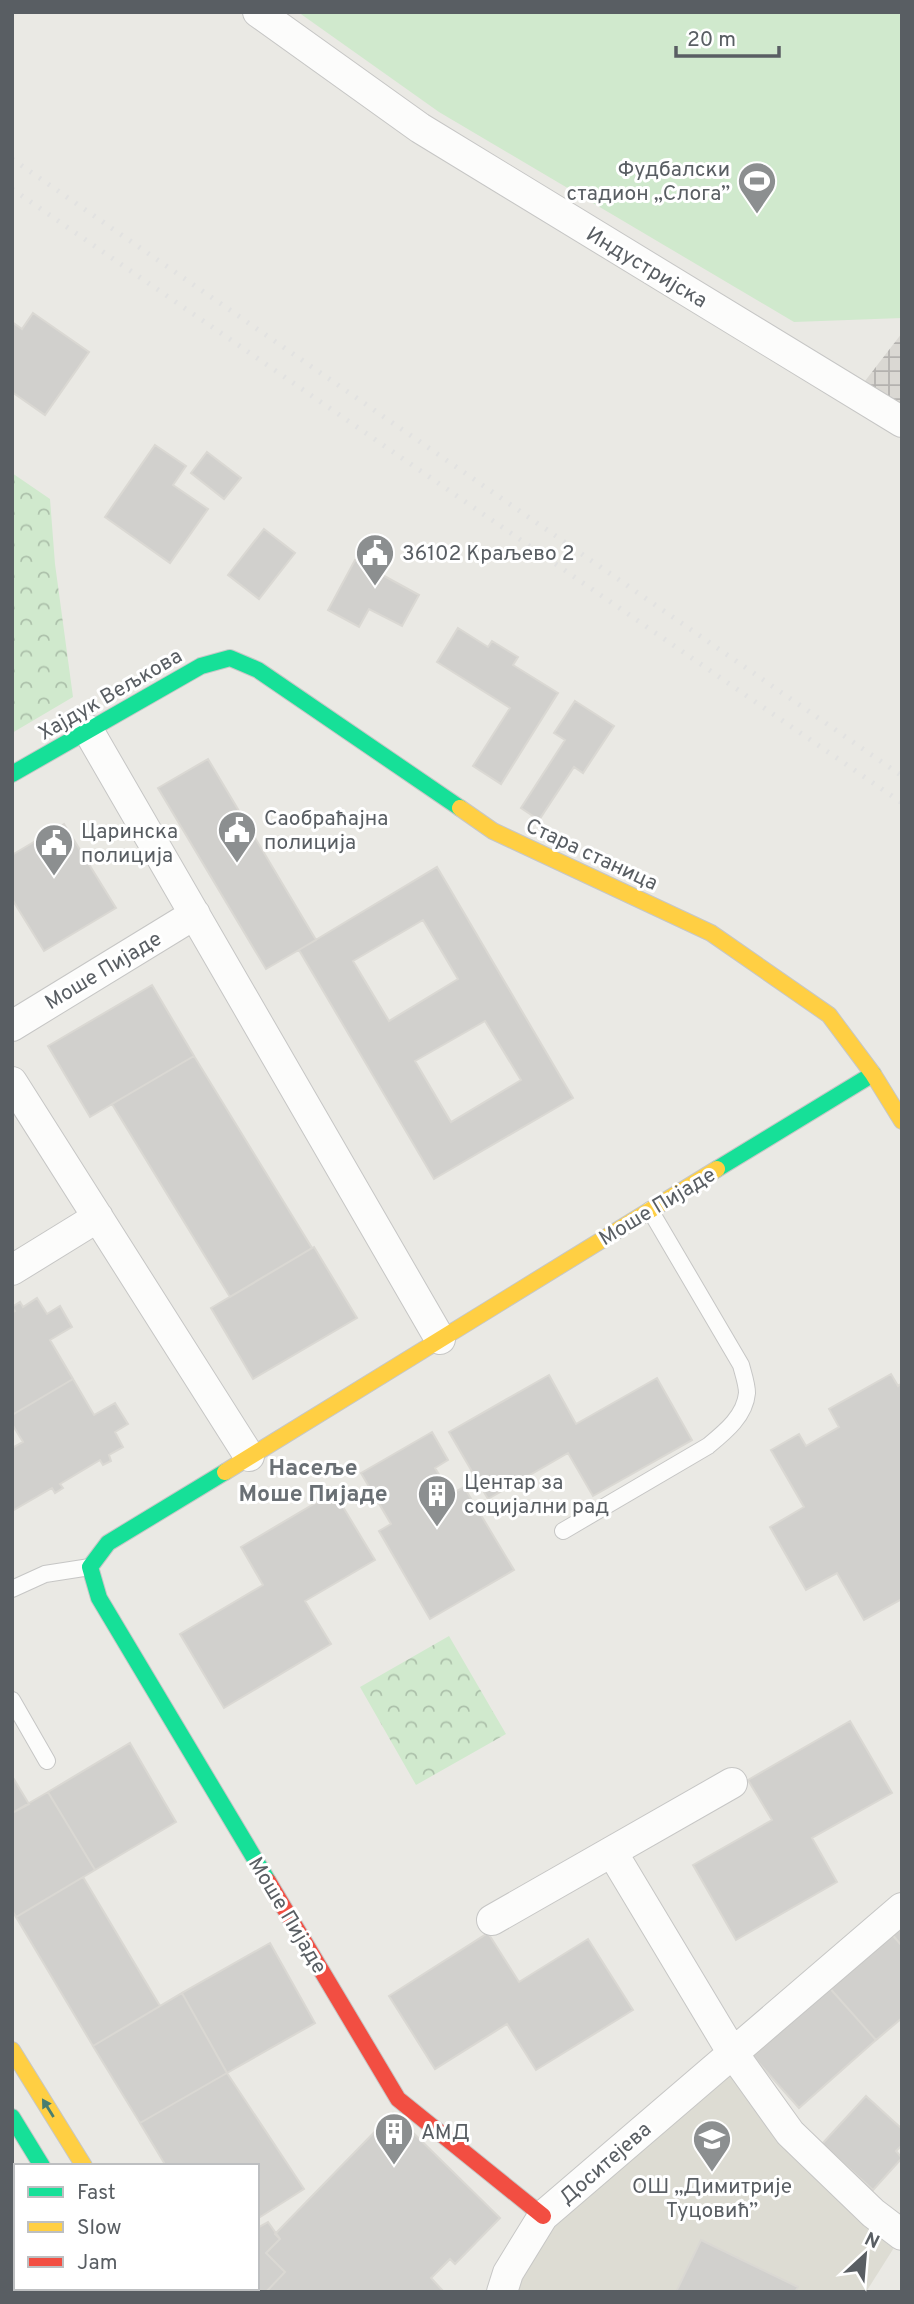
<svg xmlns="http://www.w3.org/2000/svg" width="914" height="2304" viewBox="0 0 914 2304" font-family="Overpass,sans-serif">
<defs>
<pattern id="industrial-grid" width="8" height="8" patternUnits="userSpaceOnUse" patternTransform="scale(1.75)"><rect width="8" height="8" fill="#dad8d3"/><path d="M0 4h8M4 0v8" fill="none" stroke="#b4b2af"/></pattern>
<pattern id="park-crowns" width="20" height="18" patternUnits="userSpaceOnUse" patternTransform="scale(1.75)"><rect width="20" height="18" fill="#d0e9cd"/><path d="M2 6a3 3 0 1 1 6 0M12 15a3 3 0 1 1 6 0" fill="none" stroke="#acc0aa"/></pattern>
</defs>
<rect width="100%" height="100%" fill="#eae9e4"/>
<path fill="url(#industrial-grid)" d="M902,333V422L855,394Z"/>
<path fill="#dddcd3" d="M732,2052L902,2235L866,2292H502L508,2273Z"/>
<path fill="url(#park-crowns)" d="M12,473L50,499L55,564L73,697L12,733Z
M449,1636L506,1734L416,1785L360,1687Z"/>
<path fill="#d0e9cd" d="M298,12H902V318L794,322L439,112Z"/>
<path fill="#d1d0cd" stroke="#dad8d3" stroke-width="2" fill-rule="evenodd" d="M33,313L89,352L45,415L12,392V322L22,329Z
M155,445L186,466L173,485L208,509L170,563L105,517Z
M207,452L241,478L224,499L191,473Z
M264,529L295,553L259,599L228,575Z
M355,560L419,595L402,626L369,609L359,627L328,610Z
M458,628L488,647L492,641L518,657L513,665L558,693L501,784L473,766L510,708L437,662Z
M575,701L614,726L583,773L574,767L539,820L521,808L565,740L554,733Z
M208,759L316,940L266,969L158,788Z
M64,824L116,908L44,951L12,899V855Z
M437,867L573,1098L434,1179L299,950ZM423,920L458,979L389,1021L353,961ZM485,1021L521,1080L451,1122L415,1061Z
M152,985L194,1056L90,1117L48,1046Z
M194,1056L312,1248L230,1297L112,1104Z
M314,1247L357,1318L253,1379L211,1308Z
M37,1298L47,1314L60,1306L72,1327L50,1340L73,1379L12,1415V1313L15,1311L12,1307L20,1302L23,1307Z
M891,1374L898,1386L902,1383V1599L864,1620L837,1573L806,1590L770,1527L804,1507L771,1450L799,1434L806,1446L839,1427L829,1409Z
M549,1375L576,1424L657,1378L692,1440L593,1496L568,1453L488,1499L449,1432Z
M73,1379L94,1415L115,1403L128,1424L115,1432L123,1447L109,1455L111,1461L103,1465L100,1460L60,1484L63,1488L55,1493L52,1488L12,1511V1448L23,1442L12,1424V1415Z
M432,1432L448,1460L435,1468L451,1494L464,1487L514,1570L430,1619L379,1531L391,1524L361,1473Z
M334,1492L375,1560L305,1601L331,1644L224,1708L180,1634L263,1585L241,1547Z
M850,1721L892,1793L812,1838L837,1882L736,1940L693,1865L772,1820L748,1780Z
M130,1743L176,1822L95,1870L48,1792Z
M12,1776L29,1804L12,1813Z
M48,1792L95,1870L16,1917L12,1910V1813Z
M83,1877L160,2006L93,2046L16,1917Z
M902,1920V1946L889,1931Z
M889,1931L902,1946V2018L876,2040L827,1985Z
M488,1933L519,1982L588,1939L633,2010L536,2070L507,2024L435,2069L389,1996Z
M270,1943L315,2023L227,2073L182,1993Z
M827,1985L876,2040L799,2108L749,2052Z
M182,1993L227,2073L140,2123L93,2046Z
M227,2073L304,2189L257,2219V2166H166L140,2123Z
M866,2096L902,2129V2145L896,2151L902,2158L873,2190L822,2144Z
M393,2113L500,2218L455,2264L450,2259L431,2278L444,2292H266L285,2272L266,2253L280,2239L275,2234Z
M12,2202L16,2208V2263L12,2265Z
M268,2222L280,2239L266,2253L285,2272L266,2292H224L221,2288H257V2228Z
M701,2240L798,2287L795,2292H676Z
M16,2263V2288H75L76,2292H12V2265Z"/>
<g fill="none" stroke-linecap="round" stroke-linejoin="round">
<g stroke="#c6c6c5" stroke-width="18">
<path id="lane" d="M563,1531L708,1446C725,1432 745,1416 747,1393C747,1384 743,1373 741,1365L650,1210
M12,1589L45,1574L90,1567
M12,1700L47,1761"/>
</g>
<g stroke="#c6c6c5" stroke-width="32">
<path id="street" d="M258,12L420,128L902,422
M88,730L440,1339
M12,1026L195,914
M12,1082L249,1456
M12,1270L98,1217
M612,1852L732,2052L790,2133L873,2213L902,2235
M492,1920L732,1783
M502,2292L508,2273L543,2216L902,1908"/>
</g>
<g stroke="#c6c7c6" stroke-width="18">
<path id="fast" d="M12,774L201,666L230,658L258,670L460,808
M717,1169L873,1074
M225,1472L108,1543L90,1567L99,1598L268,1881
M12,2117L42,2166
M116,2288L119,2292"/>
</g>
<g stroke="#c6c7c6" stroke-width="18">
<path id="slow" d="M460,808L493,831L711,933L829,1015L873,1074L902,1121
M225,1472L717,1169
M12,2050L84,2166"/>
</g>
<g stroke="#c6c7c6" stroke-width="18">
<path id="jam" d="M268,1881L398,2099L543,2216
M159,2288L162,2292"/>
</g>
<use href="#lane" stroke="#fcfcfb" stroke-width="16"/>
<use href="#street" stroke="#fcfcfb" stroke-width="30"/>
<use href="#fast" stroke="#16e098" stroke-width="16"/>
<use href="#slow" stroke="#ffcf43" stroke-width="16"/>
<use href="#jam" stroke="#f24e42" stroke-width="16"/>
<path stroke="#e2e2e1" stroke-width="5" stroke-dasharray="2 9" stroke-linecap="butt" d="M12,159L902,776
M12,189L902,803"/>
</g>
<defs><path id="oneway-solid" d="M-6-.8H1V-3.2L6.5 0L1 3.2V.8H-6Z" transform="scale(1.75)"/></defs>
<use fill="#487e70" href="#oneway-solid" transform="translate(48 2108) rotate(-122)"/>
<defs>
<g id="stadium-pin" transform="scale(2.0125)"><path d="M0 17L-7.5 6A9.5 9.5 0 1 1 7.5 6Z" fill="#8c8f90" stroke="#fff"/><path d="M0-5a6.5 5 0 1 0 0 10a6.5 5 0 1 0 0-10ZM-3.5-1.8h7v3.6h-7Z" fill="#fff"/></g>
<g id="civic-pin" transform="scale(2.0125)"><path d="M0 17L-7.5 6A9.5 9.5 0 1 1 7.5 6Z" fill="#8c8f90" stroke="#fff"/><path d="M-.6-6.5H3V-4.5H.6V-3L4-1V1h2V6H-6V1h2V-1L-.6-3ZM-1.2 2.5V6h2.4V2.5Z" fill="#fff"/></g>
<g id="building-pin" transform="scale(2.0125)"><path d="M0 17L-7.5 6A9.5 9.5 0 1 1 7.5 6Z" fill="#8c8f90" stroke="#fff"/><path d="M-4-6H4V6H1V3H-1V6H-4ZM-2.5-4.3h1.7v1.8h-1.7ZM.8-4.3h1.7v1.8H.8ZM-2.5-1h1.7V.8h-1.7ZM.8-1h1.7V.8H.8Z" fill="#fff"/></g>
<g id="school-pin" transform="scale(2.0125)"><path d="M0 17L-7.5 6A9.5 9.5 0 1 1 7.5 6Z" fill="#8c8f90" stroke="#fff"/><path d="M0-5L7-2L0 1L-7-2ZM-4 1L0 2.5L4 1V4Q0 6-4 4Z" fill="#fff"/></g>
</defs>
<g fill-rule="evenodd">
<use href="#stadium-pin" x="757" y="181"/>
<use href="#civic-pin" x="375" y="553"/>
<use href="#civic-pin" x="237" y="830"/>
<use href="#civic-pin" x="54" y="843"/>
<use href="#building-pin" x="437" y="1494"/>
<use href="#building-pin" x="394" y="2132"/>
<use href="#school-pin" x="712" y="2139"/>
</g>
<g text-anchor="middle" stroke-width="6" stroke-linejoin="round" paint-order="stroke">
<g font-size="21" fill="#595e63" stroke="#fff" text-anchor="start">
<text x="730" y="176" text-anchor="end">Фудбалски<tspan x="730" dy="24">стадион „Слога”</tspan></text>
<text x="402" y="560">36102 Краљево 2</text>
<text x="264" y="825">Саобраћајна<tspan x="264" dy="24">полиција</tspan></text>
<text x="81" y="838">Царинска<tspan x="81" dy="24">полиција</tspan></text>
<text x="464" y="1489">Центар за<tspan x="464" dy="24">социјални рад</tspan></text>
<text x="421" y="2139">АМД</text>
<text x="712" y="2193" text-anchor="middle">ОШ „Димитрије<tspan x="712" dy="24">Туцовић”</tspan></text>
</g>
<g font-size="21" fill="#595e63" stroke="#fff">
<text transform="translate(647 267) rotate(31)" y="7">Индустријска</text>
<text transform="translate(110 694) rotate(-30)" y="7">Хајдук Вељкова</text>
<text transform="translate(592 854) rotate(25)" y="7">Стара станица</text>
<text transform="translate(103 970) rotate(-31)" y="7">Моше Пијаде</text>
<text transform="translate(657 1206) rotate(-31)" y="7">Моше Пијаде</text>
<text transform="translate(288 1915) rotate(59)" y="7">Моше Пијаде</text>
<text transform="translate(605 2163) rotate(-41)" y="7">Доситејева</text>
</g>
<g font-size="23" font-weight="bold" fill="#6a7075" stroke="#fff">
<text x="313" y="1475">Насеље<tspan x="313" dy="26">Моше Пијаде</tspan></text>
</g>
</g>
<rect width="914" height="2304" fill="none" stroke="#595e63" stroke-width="28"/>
<rect x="14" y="2164" width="245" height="126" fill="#ffffff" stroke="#bdbfc1" stroke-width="2"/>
<rect x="28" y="2187" width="35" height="10" fill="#16e098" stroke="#bdbfc1" stroke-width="2"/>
<text x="77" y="2199" font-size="21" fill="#595e63">Fast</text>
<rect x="28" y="2222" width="35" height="10" fill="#ffcf43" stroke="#bdbfc1" stroke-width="2"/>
<text x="77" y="2234" font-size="21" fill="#595e63">Slow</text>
<rect x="28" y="2257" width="35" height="10" fill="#f24e42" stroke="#bdbfc1" stroke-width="2"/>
<text x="77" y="2269" font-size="21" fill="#595e63">Jam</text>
<g transform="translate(865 2255) rotate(26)" stroke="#ffffff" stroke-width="5" paint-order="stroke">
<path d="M0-5L12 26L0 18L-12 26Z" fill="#595e63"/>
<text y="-10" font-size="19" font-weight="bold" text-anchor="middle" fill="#595e63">N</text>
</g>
<path d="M676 46v10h103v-10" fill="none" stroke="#595e63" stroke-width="3.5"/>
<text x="687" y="46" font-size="21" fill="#595e63" stroke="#ffffff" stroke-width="5" paint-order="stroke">20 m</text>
</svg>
